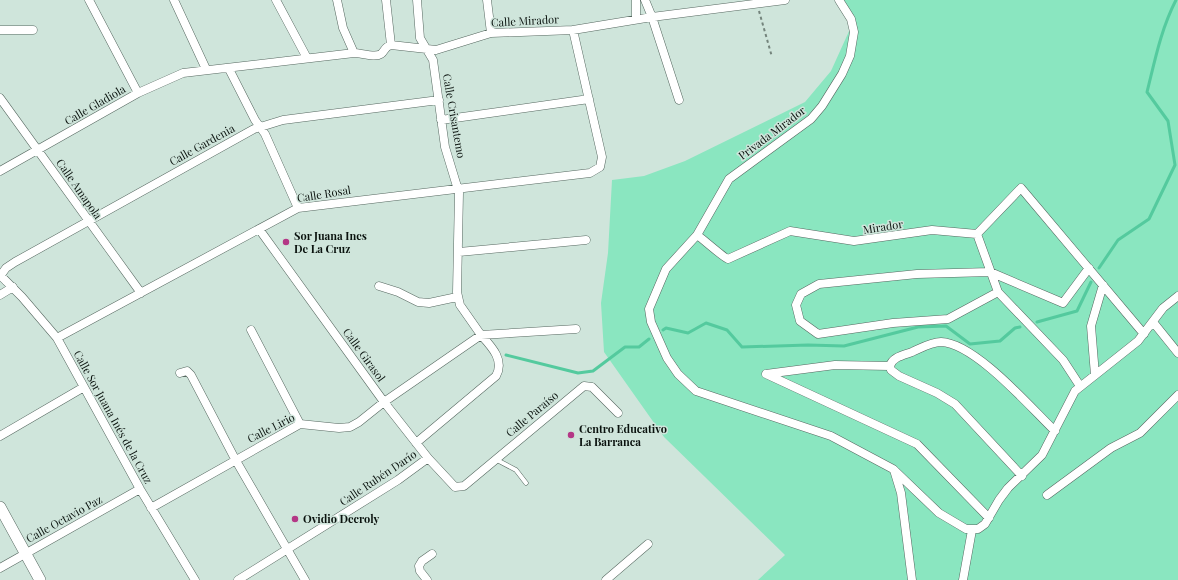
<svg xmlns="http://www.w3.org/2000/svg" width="1178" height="580" viewBox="0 0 1178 580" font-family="'Playfair Display',serif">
<rect width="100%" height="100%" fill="#cfe5db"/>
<path fill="#8ae6c0" d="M843,0H1178V580H758L785,555L664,437L604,352L601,303L608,253L612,180L644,176L685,161L805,102L831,71L850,29Z"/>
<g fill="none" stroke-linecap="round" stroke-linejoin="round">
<path stroke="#54ca9e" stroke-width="3" d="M1099,268L1118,240L1149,219L1175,165L1168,121L1147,92C1155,60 1161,29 1176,0
M1037,322L1077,311L1091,282
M663,330L666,328L688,333L706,323L727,330L742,347L808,345L844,346L918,327L946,326L970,344L1000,341L1015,328L1020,327
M506,355L578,373L593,371L625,347H639L649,339"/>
<g stroke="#566860" stroke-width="5">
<path id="lane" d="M497,460L516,470L526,483"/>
</g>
<g stroke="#566860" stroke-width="9">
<path id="street" d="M89,0L138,93
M174,0L206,69
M276,0L307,58
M337,0L343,28L354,53
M386,0L391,45
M417,0L420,38L433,60L445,147L459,193L457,292L460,305L481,335L576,329
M487,0L491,33
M636,0V19
M645,0L652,17L679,100
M839,0L851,19L854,32L850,56L842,74L822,106L811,119L729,179L697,235L666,269L649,309L651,322L667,358L678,374L696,391L831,436L893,469L939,513L966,529H978L985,524L999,500L1008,488L1042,455L1075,391L1138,341L1163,308L1178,296
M0,30H33
M229,69L255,120L265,134L298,208
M0,98L141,293
M441,120L589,99
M0,171L138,93L183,73L354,53C361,53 375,58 381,54C385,51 384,47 391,45L436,50L491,33L573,30L652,17L785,0
M259,229L384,402L428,458L455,487L464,486L584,386L592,387L618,413
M977,234L1021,188L1144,334
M977,234L998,292L1063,360L1080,386
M697,235C703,239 724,258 728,259L790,231L854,241L932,230L977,234
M459,252L586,240
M0,275L22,297L57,338L140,489L195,580
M1,275L6,268L15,262L254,129L283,120L439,100
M379,286L398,292L418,302L429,303L457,297
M998,292L948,319L893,323L818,334L800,321L796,305L801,294L819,284L917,274L990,272L1063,303L1089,268
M0,295L13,287
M1153,322L1178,353
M251,330L300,424
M57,338L298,208L590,173L600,167L602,157L573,30
M890,366C892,357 904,355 912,352C921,348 931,342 941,342C975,343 1030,407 1055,431
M890,366L891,370L899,376L937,393L955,404L1022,476
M180,373L187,371L191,375L235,459L305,580
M766,374L917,444L989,518
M766,374L835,365L890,366
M1095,375L1091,326L1103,285
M0,436L84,387
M894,470L901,493L912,580
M1047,495L1111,448L1140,433L1178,395
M151,508L300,424L339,428L350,427L359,422L384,402L481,335C491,346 505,360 496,376L416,443
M0,568L140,489
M238,580L398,480L428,458
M427,580L420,571L419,566L422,561L432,554
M606,580L648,544
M963,580L972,530"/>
</g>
<g stroke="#566860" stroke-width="12">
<path id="secondary" d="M0,507L40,580"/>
</g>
<path stroke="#74847c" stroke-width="2" stroke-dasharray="3 3" stroke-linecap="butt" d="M759,11L772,57"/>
<use href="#lane" stroke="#fff" stroke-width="4"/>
<use href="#street" stroke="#fff" stroke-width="8"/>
<use href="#secondary" stroke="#fff" stroke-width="11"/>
</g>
<g fill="#b43786" stroke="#cfe5db" stroke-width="1.5">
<circle cx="286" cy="242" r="4"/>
<circle cx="571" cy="435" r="4"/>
<circle cx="295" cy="519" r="4"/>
</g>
<g text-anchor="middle" stroke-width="3" stroke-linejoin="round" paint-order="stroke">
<g font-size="11" fill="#0a120e" stroke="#cfe5db">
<text transform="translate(525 21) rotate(-3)" y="4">Calle Mirador</text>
<text transform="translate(95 105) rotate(-30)" y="4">Calle Gladiola</text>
<text transform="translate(454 116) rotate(80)" y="4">Calle Crisantemo</text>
<text transform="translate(772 133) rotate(-37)" y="4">Privada Mirador</text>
<text transform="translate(202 145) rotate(-29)" y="4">Calle Gardenia</text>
<text transform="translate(79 189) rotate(55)" y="4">Calle Amapola</text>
<text transform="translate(324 194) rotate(-9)" y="4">Calle Rosal</text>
<text transform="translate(883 227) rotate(-9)" y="4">Mirador</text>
<text transform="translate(364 355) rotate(54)" y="4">Calle Girasol</text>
<text transform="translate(532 414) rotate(-40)" y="4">Calle Paraíso</text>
<text transform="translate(113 417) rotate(61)" y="4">Calle Sor Juana Inés de la Cruz</text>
<text transform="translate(271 428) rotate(-27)" y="4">Calle Lirio</text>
<text transform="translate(378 478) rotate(-34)" y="4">Calle Rubén Darío</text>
<text transform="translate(64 519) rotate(-29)" y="4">Calle Octavio Paz</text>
</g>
<g font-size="11" font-weight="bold" fill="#0a120e" stroke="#cfe5db" text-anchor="start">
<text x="294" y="240">Sor Juana Ines<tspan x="294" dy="13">De La Cruz</tspan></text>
<text x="579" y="433">Centro Educativo<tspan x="579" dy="13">La Barranca</tspan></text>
<text x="303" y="523">Ovidio Decroly</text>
</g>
</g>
</svg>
